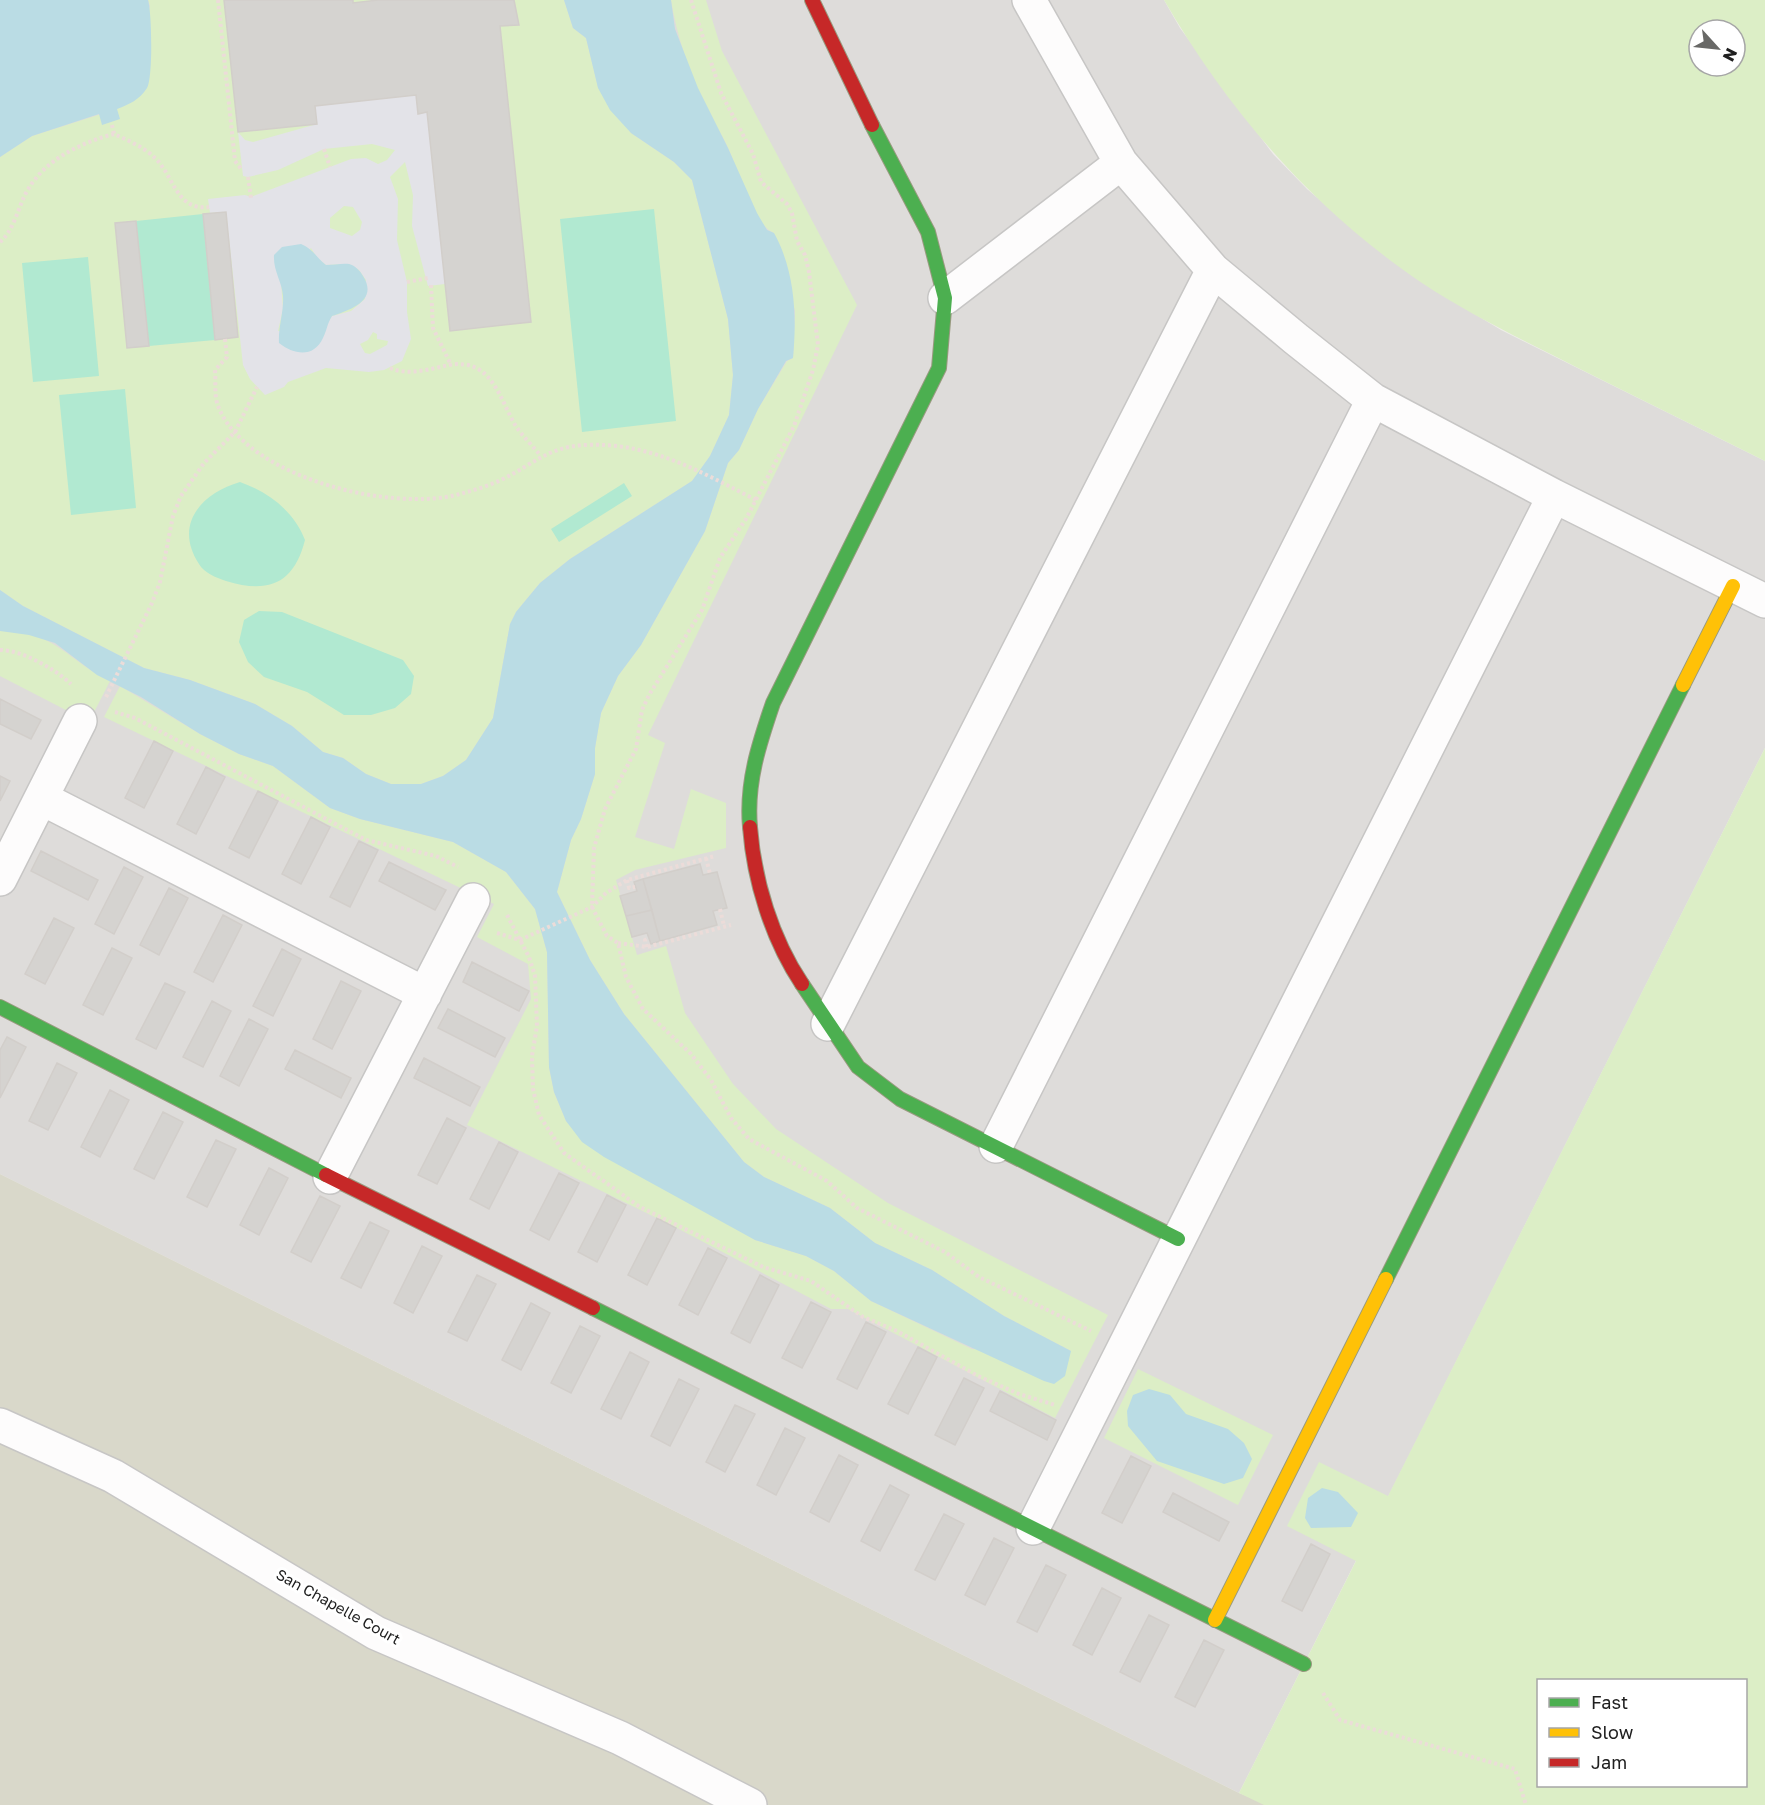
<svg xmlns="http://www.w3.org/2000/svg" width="1765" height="1805" viewBox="0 0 1765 1805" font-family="'Golos Text',sans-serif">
<rect width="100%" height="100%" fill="#efede9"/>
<path fill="#dedcda" d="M0,0H1164L1180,28L1273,154L1307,189L1382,253L1422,282L1501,330L1765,461V748L1239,1793L0,1174Z"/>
<path fill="#d9d8ca" d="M0,1174L1239,1793L1269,1805H0Z"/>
<path fill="#dceec6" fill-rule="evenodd" d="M148,0H564L573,28L586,38L598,87L631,133L674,162L692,180L728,319L733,375L729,415L710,456L692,481L570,559L540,583L516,612L510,624L493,718L466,760L443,776L421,784H391L366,774L343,758L323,752L292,726L255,704L190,680L144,668L23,606L0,590V157L32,136L117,109L150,6Z
M671,0H706L722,51L857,305L648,735L665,743L635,837L674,849L691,789L726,803V848L635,870L616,880L637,955L666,946L685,1013L733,1084L776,1129L888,1203L1108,1315L1055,1418L848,1309H831L675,1227L467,1125L531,999L528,964L477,937L494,904L104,717L120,686L200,734L239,754L273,766L330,808L360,819L453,842L506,872L535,909L547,952L549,1067L554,1092L566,1121L755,1240L806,1256L834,1271L871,1301L972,1349L1071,1351L1004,1316L932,1270L875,1243L830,1208L764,1177L744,1162L624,1014L590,960L557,892L571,840L581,819L595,774V748L601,713L618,676L641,645L705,531L728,463L739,450L758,409L787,361L793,358L795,311L774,233C753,225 738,170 729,150C722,134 712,120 705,105C689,71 677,37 671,0Z
M1164,0H1765V461C1703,430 1640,399 1578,368C1525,341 1472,316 1422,283C1314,210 1229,112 1164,0ZM1699,30H1735V66H1699Z
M0,631C54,629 69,662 110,681L89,722L0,676Z
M1765,748V1805H1264L1239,1793L1356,1561L1287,1526L1319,1462L1388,1496ZM1538,1680H1746V1786H1538Z
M1138,1369L1273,1435L1238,1505L1104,1438Z"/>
<path fill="#b1e9d1" d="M654,209L676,421L582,432L560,219Z
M203,214L215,340L149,346L136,221Z
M88,257L99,376L33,382L22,263Z
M125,389L136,508L71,515L59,395Z
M240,482C268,492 294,511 305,540C294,584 268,594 226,581C217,578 204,573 199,564C173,524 202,493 240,482Z
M624,483L632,496L559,542L551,529Z
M259,611L282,612L403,660L414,676L411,694L395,708L371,715H344L307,692L264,677L248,662L239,642L244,620Z"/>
<path fill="#e3e3e8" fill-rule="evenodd" d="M416,95L418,113L427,112L445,284L428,286L412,226L413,195L405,162L390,177L398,199L397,240L407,282V312L411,339L402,361L384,370L369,372L326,368L288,382L284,387L265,395L250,379L243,365L226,212L210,213L208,199L245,195L251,197L351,159L366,158L378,164L387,160L395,150L372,144L324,149L278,170L248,177L243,176L238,132L245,140L253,142L317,124L315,106ZM344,206L353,207L362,222L360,230L352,236L330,228V218ZM311,248L317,258L326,265L349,264L359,270L366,280L365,299L351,311L332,316L325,326L324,336L278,331L283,309L281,282ZM373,332L377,334V339L388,341L387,345L370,354L365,353L360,344L368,340Z"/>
<path fill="#badce4" d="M0,0H148C152,13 153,78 147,88C139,100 130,104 117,109L120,119L102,125L99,114L32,136L0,157Z
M564,0H671L675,29L698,88L728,148L757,213L767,230L774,233C795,271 797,316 793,358L786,361L758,409L739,450L728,463L705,531L641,645L618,676L601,713L595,748V774L581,819L571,840L557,892L590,960L624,1014L744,1162L764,1177L830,1208L875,1243L932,1270L1004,1316L1071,1351L1065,1376L1054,1384L1044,1381L871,1301L834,1271L806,1256L755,1240L604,1157L582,1142L566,1121L554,1092L549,1067L547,952L535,909L506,872L453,842L360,819L330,808L273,766L239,754L200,734L141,697L97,675L55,643L29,635L0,631V590L23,606L144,668L190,680L255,704L292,726L323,752L343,758L366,774L391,784H421L443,776L466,760L493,718L510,624L516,612L540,583L570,559L692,481L710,456L729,415L733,375L728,319L692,180L674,162L631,133L610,110L598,88L586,38L573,28Z
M301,244C313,249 316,257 326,265C333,265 343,263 349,264C355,265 361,272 363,276C379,301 349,310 332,316C327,324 327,330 323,338C314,358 294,355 279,343C278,327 284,312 283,296C282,281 273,271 274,255L282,247Z
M1149,1389L1170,1395L1186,1414L1228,1429L1244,1443L1252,1459L1243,1478L1224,1484L1157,1461L1128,1426L1127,1411L1133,1395Z
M1322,1488L1338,1492L1358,1513L1351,1527L1311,1528L1305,1518L1308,1498Z"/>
<path fill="#d5d3d0" stroke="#d2ceca" stroke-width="1.5" d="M224,0H353V3L378,0H514L519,25L500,26L531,322L450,331L427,112L418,114L416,95L315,106L317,124L238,132Z
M226,212L238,337L215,340L203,214Z
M136,221L149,346L127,348L115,223Z
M0,699L41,720L31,739L0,724Z
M154,741L173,751L144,808L125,798Z
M206,767L225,777L196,834L177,824Z
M0,776L10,781L0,801Z
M258,791L278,801L249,858L229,848Z
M311,817L330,827L301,884L282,874Z
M359,841L378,850L350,907L330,897Z
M41,851L98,880L88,900L31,871Z
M389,862L446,890L435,910L379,881Z
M700,864L703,875L717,872L727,908L713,911L717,925L660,941L643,879Z
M124,867L143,877L114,934L95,924Z
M643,879L652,910L626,916L620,896L637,891L634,882Z
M169,888L188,898L159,955L140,945Z
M652,910L660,941L651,944L647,933L632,937L626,916Z
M223,915L242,925L213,982L194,972Z
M54,918L74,928L45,984L25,974Z
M112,948L132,958L103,1015L83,1005Z
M282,949L301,959L273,1016L253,1006Z
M472,962L529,991L519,1011L463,982Z
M341,981L361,991L332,1049L313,1039Z
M165,983L185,992L156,1049L136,1039Z
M212,1001L231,1011L203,1067L183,1057Z
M448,1009L505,1038L495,1057L438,1028Z
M249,1019L268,1029L239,1086L220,1076Z
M7,1037L26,1047L0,1098V1050Z
M295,1050L351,1078L341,1098L285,1069Z
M424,1058L480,1087L470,1106L414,1078Z
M57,1063L77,1073L48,1130L29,1121Z
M110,1090L129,1100L100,1157L81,1147Z
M163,1112L183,1122L154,1179L134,1169Z
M447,1118L466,1128L437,1184L418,1175Z
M216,1140L236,1149L207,1207L187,1197Z
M499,1142L518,1152L489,1209L470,1199Z
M269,1168L288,1178L259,1235L240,1225Z
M559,1173L579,1183L549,1240L530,1230Z
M607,1195L626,1205L597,1262L578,1252Z
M320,1196L340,1206L311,1262L291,1252Z
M657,1218L676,1228L647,1285L628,1275Z
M370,1222L389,1231L361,1288L341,1278Z
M422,1246L442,1256L413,1313L394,1303Z
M708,1248L727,1258L698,1315L679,1305Z
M477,1275L496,1284L467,1341L448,1332Z
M760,1275L779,1285L750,1343L731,1333Z
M811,1302L831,1312L802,1368L782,1358Z
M531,1303L550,1313L521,1370L502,1360Z
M866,1322L886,1332L857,1389L837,1379Z
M580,1326L600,1336L571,1393L551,1383Z
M918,1347L937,1357L908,1414L888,1404Z
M630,1352L649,1362L621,1419L601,1409Z
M964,1378L984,1388L955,1445L935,1435Z
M679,1379L699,1389L670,1446L651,1436Z
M1000,1391L1056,1420L1047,1440L990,1411Z
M735,1405L755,1414L725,1472L706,1462Z
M785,1428L805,1438L776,1495L757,1485Z
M839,1455L858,1465L829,1522L810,1512Z
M1131,1456L1151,1466L1122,1523L1102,1513Z
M890,1485L909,1495L880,1551L861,1541Z
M1173,1493L1229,1522L1219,1541L1163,1512Z
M944,1514L964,1524L935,1580L915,1570Z
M994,1538L1014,1548L985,1605L965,1595Z
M1311,1544L1330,1554L1302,1611L1282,1601Z
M1046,1565L1066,1575L1037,1632L1017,1622Z
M1102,1588L1121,1598L1092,1655L1073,1645Z
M1149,1615L1169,1625L1140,1682L1120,1672Z
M1204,1640L1224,1650L1195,1707L1175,1697Z"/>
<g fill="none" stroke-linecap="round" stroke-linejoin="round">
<g stroke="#c7c6c5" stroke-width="36">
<path id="street" d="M1029,0L1121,163L1213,270L1296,339L1373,400L1554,496L1765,601
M945,298L1121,163
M41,798L425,994
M0,879L80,721
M828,1024L1213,270
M996,1146L1373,400
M330,1177L473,900
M0,1425L113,1476L376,1633L620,1738L750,1805
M1033,1528L1554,496"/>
</g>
<g stroke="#989a7f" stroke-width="16">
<path id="fast" d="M750,827C746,783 759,744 773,703L939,368L945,298L928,232L872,125
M802,984L858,1067L900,1099L1178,1239
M0,1007L326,1175
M1386,1279L1683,685
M593,1308L1304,1664"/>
</g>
<g stroke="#989a7f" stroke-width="16">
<path id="slow" d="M1683,685L1733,586
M1215,1620L1386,1279"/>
</g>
<g stroke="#989a7f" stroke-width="16">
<path id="jam" d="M812,0L872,125
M750,827C754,881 772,939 802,984
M326,1175L593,1308"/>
</g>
<path stroke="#ecdcd9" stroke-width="4" stroke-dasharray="3 3" stroke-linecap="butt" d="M218,0L235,161L242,170
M691,0L721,93L753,154L761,182L787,204L792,213L797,241L805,255L809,272L818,345L813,370L794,426L746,519L720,558L702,610L649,695L642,710L636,749L605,809L594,848L592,907L607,936L618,943L626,977L643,1009L691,1054L711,1080L731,1118L749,1139L827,1181L857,1208L945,1252L979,1277L1091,1331
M112,125L114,134
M324,149L330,167
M248,177L251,198
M0,242C13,231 17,212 24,197C40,162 79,143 114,134C127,140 144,147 155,158C174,176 176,211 209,207
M407,282L428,278
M431,285L433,328L451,365
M225,339L227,357L215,370C216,381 214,396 218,406C246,478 393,513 460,494C474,490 489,486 503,479C533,464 550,446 586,445C650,442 701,472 756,500
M390,368C409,376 430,369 449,365C490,358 498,394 514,423C521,435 532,445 540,455
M0,650C22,650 55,669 71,684
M106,697L152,603L160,582L173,516L181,496L204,463L235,432L257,387
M115,712L135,718L366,840L436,856L458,867
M706,858L710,874
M627,880L629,888L635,887
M720,909L724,926
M507,915L529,957L535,976L537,1026L532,1056L533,1089L539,1115L564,1153L640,1207L763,1267L811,1281L863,1317L897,1331L978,1376L1019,1394L1055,1405
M497,933L520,940L592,907L606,893L627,880L715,856
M618,943L647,947L731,925
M647,947L645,940L649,938
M1323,1693L1340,1720L1515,1769L1526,1805"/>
<use href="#street" stroke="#fdfcfc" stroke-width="33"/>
<use href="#fast" stroke="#4caf50" stroke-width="14"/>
<use href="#slow" stroke="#ffc107" stroke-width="14"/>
<use href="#jam" stroke="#c62828" stroke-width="14"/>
</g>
<g text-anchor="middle" stroke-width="6" stroke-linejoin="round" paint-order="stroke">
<g font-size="15" fill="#202020" stroke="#fff">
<text transform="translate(338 1607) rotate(29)" y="5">San Chapelle Court</text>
</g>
</g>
<rect x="1537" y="1679" width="210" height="108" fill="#ffffff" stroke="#a6a6a6" stroke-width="1.5"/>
<rect x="1549" y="1698" width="30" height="9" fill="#4caf50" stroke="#a6a6a6" stroke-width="1.5"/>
<text x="1591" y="1709" font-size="18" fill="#202020">Fast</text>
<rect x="1549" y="1728" width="30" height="9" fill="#ffc107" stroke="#a6a6a6" stroke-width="1.5"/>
<text x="1591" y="1739" font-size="18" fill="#202020">Slow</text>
<rect x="1549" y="1758" width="30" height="9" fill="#c62828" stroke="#a6a6a6" stroke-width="1.5"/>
<text x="1591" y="1769" font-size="18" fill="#202020">Jam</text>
<g transform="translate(1717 48) rotate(117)"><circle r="28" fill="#ffffff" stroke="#a6a6a6" stroke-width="1.5"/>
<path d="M0-4.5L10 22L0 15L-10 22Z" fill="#686866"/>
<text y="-9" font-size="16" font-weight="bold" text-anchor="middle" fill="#202020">N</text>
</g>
</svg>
